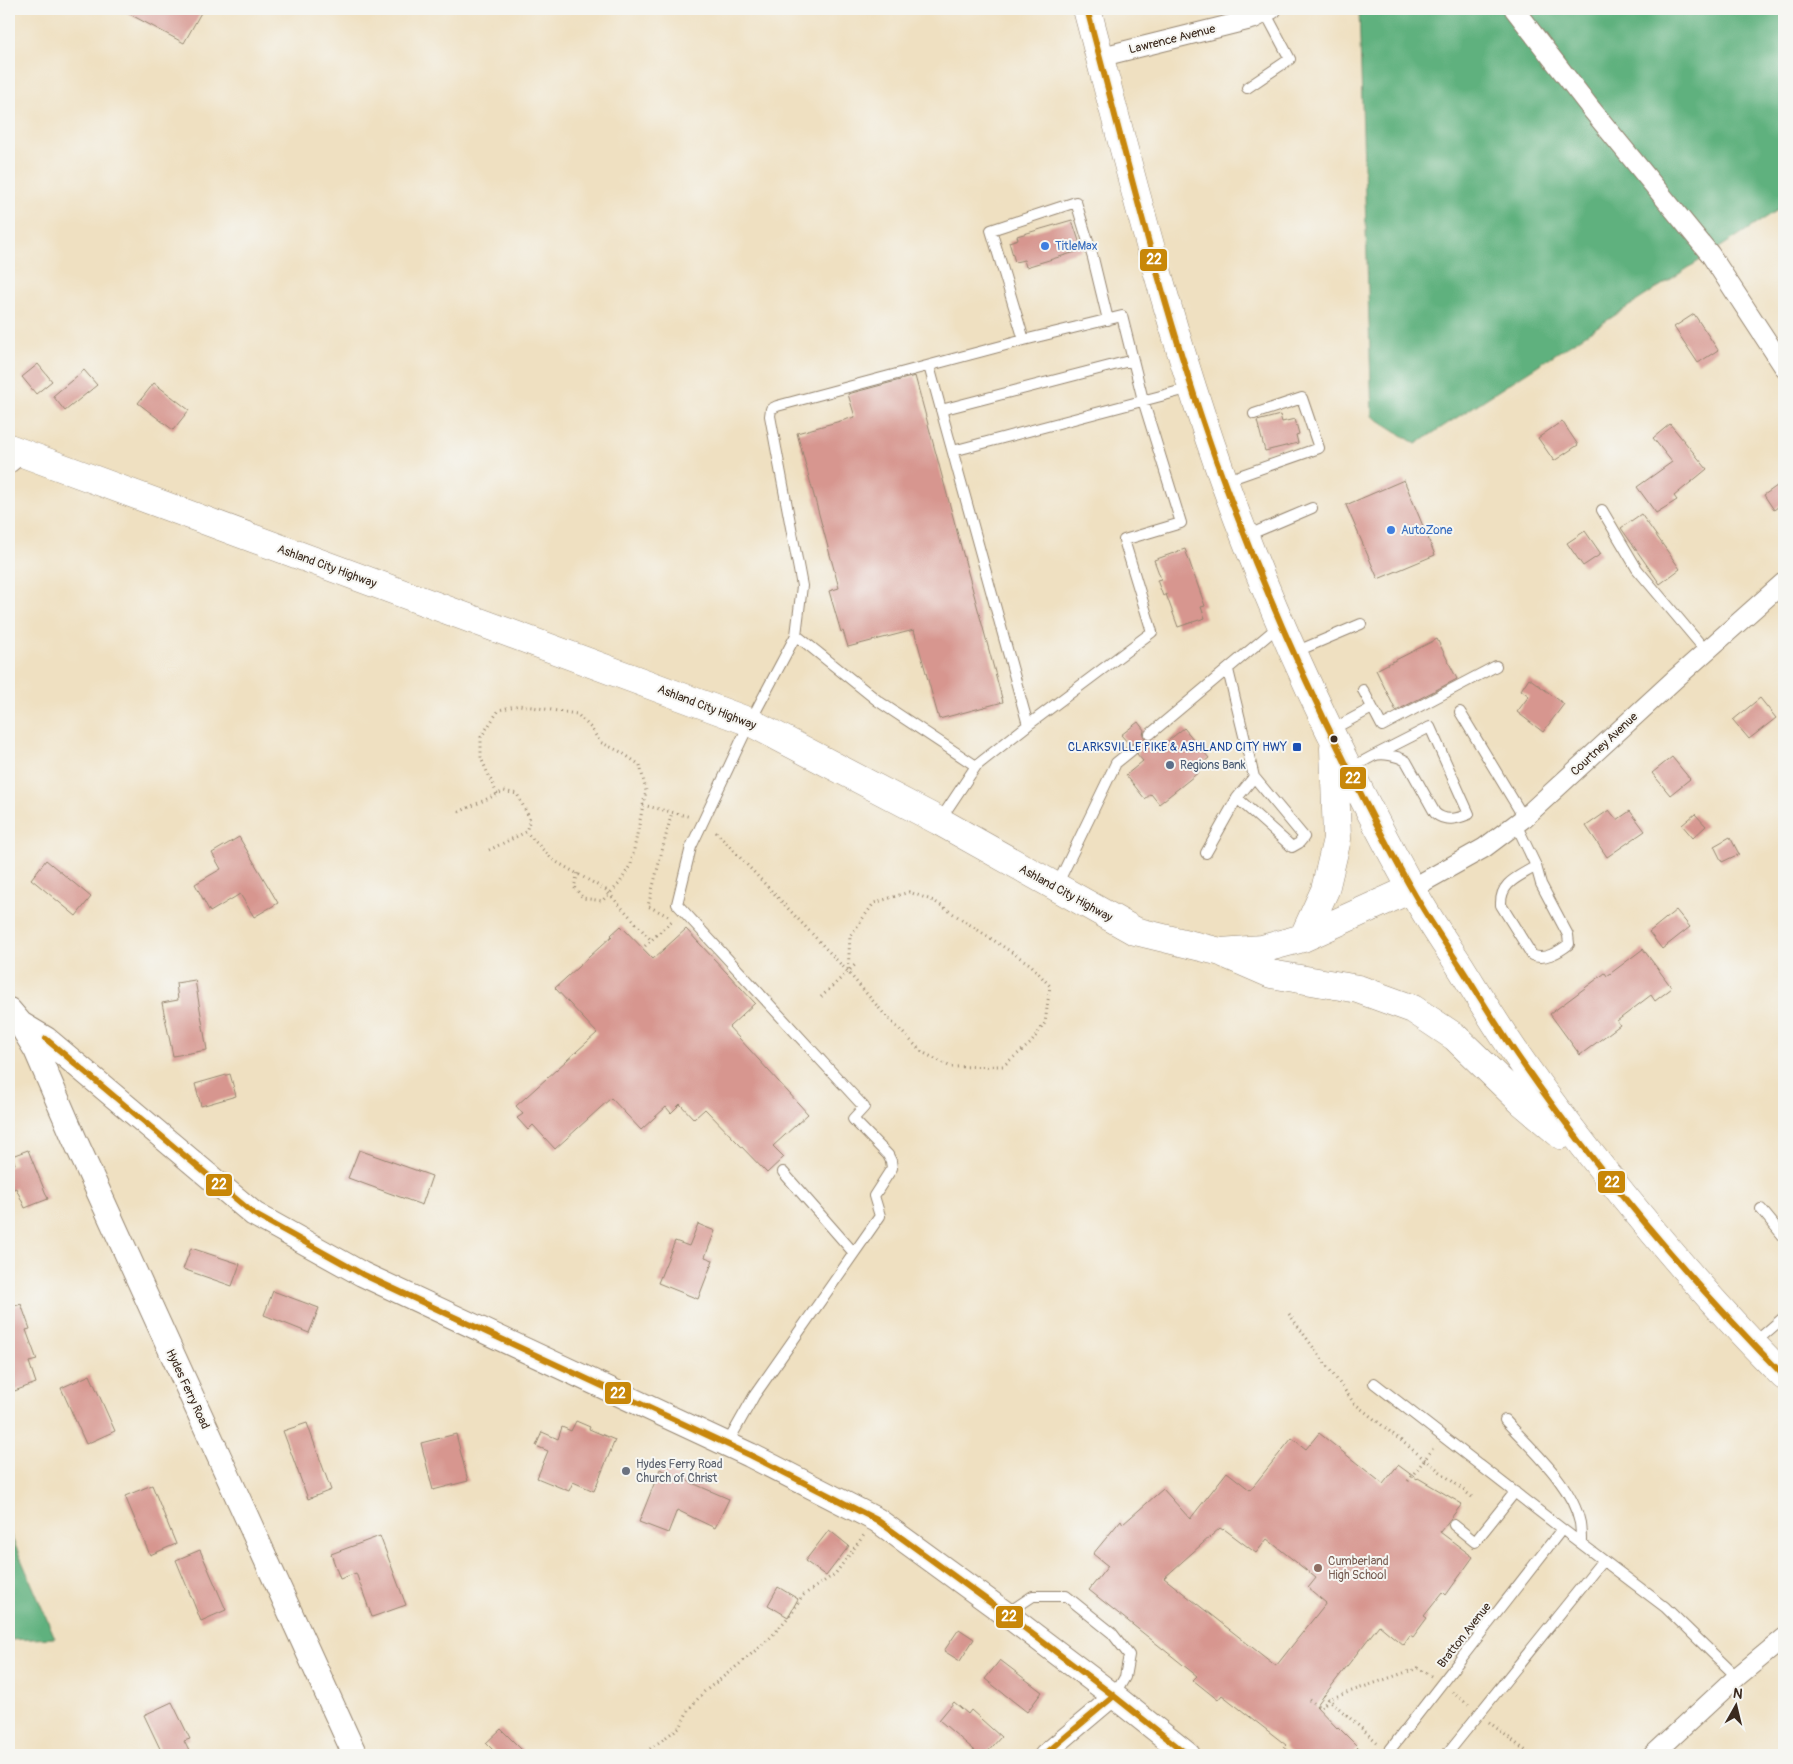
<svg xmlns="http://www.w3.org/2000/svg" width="1793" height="1764" viewBox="0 0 1793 1764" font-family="Pangolin,sans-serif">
<rect width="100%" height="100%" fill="#f6f6f2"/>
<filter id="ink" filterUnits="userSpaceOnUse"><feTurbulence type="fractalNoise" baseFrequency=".02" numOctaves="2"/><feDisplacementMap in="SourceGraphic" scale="10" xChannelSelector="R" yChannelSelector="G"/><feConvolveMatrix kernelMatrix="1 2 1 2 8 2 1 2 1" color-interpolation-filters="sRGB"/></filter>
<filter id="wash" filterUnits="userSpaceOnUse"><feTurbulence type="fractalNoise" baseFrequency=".0096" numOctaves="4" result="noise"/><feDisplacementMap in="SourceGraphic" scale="20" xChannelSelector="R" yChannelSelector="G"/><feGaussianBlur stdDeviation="1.12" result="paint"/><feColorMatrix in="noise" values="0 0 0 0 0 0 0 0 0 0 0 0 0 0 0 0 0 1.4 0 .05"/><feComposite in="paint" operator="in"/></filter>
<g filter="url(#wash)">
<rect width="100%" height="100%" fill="#efe0c1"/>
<path fill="#5fb17e" stroke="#4d6e4e" d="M1359,9H1784V206L1416,444L1372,416Z
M9,1531L55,1638L9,1640Z"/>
<g id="blocks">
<path fill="#d7968f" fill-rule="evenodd" d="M120,9H203L184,43Z
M1072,220L1082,250L1026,267L1024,260L1015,262L1009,242L1018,239L1017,236Z
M1694,314L1718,350L1698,363L1674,327Z
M38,364L52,381L36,394L22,377Z
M84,370L97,385L65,411L53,396Z
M915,376L1003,702L939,719L914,630L848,647L843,631L841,632L829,591L839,588L797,433L855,417L848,394Z
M154,383L189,410L173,430L138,403Z
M1280,415L1282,422L1295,419L1299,434L1296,435L1298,443L1265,451L1257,421Z
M1562,421L1578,445L1554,461L1538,438Z
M1670,424L1707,469L1674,496L1677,500L1656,513L1637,487L1672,462L1653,438Z
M1404,480L1435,555L1378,579L1346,505Z
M1784,481V502L1774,510L1764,495Z
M1641,514L1680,569L1660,584L1621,528Z
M1585,531L1601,554L1583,566L1567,543Z
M1185,549L1205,606L1201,607L1205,618L1178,627L1166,594L1163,596L1157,580L1161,579L1154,560Z
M1437,639L1457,679L1396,711L1376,670Z
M1529,678L1564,704L1543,732L1517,712L1529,696L1521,690Z
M1760,698L1776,718L1749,739L1733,720Z
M1138,722L1144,730L1143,735L1145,739L1153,740L1159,748L1184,728L1209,758L1196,768L1199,772L1159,804L1151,794L1145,799L1126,775L1143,761L1137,754L1139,749L1137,745L1134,743L1129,744L1121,735Z
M1672,757L1690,779L1670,795L1652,773Z
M1609,810L1617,820L1630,811L1645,831L1607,857L1586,826Z
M1695,814L1706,826L1693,838L1682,825Z
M239,837L278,903L254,917L240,894L210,912L195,884L221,869L212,853Z
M1730,837L1739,854L1722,862L1714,846Z
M46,860L91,897L76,916L31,879Z
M1676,910L1690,927L1662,949L1649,932Z
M621,926L653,959L686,929L755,1003L729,1027L808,1114L773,1146L784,1157L767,1173L705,1109L694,1119L680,1104L671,1113L666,1107L641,1130L611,1098L555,1149L533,1125L528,1130L517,1118L523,1114L516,1106L597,1033L555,988L612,936L611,935Z
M1643,949L1672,988L1655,1001L1651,995L1617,1021L1620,1025L1580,1055L1550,1014L1605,973L1607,976Z
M195,980L207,1050L173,1056L162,1003L178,1000L176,983Z
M230,1074L236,1096L201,1106L195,1084Z
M28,1150L48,1199L25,1208L16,1188L9,1191V1167L15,1164L12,1156Z
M359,1150L432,1176L422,1205L348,1178Z
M698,1224L715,1231L705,1257L713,1260L698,1299L658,1283L675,1241L689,1246Z
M191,1248L240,1264L232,1286L183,1269Z
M273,1291L319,1308L309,1333L264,1315Z
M21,1304L30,1329L26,1330L37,1360L29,1362L36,1383L9,1393V1308Z
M90,1375L115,1431L86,1444L61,1388Z
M576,1421L590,1427L589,1429L615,1440L594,1491L573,1482L569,1491L537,1478L548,1451L536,1446L542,1432L558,1439L562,1427L571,1431Z
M307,1423L331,1490L308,1499L283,1431Z
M1319,1433L1383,1484L1398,1465L1417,1479L1418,1478L1462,1504L1440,1532L1473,1557L1446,1595L1443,1592L1424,1616L1427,1618L1413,1637L1410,1635L1403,1645L1379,1625L1316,1706L1337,1728L1338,1727L1358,1747L1352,1755H1294L1284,1747L1286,1745L1222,1695L1218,1700L1193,1680L1197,1676L1089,1590L1108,1566L1093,1554L1121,1520L1123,1524L1163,1489L1190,1519L1227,1472L1250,1490L1292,1438L1306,1449ZM1220,1528L1223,1530L1224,1529L1256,1553L1267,1539L1316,1578L1308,1588L1326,1603L1276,1666L1164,1578Z
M456,1434L468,1481L433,1490L421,1443Z
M660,1469L729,1499L715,1528L677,1510L668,1533L639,1522Z
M152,1485L176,1544L150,1555L125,1496Z
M829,1530L849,1546L826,1576L805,1561Z
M380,1536L406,1605L372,1617L356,1573L340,1579L331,1554Z
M200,1550L226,1610L201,1621L176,1560Z
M778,1587L798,1599L788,1617L768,1605Z
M959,1629L974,1639L960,1661L944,1651Z
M1000,1660L1042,1692L1027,1712L985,1679Z
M172,1702L190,1739L184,1741L191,1755H163L144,1715Z
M954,1702L968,1714L971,1710L1001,1737L985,1755H980L939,1720Z
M501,1729L527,1755H498L486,1743Z"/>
</g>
</g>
<g filter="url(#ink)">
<use href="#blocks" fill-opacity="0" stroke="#958570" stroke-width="1"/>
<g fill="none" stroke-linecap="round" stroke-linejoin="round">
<g stroke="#958570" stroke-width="12">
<path id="service" d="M1247,88L1290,59L1265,12
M1024,340L991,230L1076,202L1093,258L1108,320
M929,366L1028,725
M941,410L1133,360
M953,451L1191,388
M9,469L24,457
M1225,481L1319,448L1302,398L1254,414
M1602,510L1637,569L1706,651
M1246,536L1312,508
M796,635L878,701L976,766
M1295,652L1361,624
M1228,670L1254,777L1304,837L1299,843L1292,847L1237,798
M1363,690L1382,726L1496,666
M1460,712L1524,818
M1331,730L1372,708
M1150,734L1280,625
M1349,769L1373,756L1377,754L1430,727L1469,814C1457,819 1445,822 1435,813L1406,761C1398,756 1382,752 1373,756
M1516,824L1536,866L1541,884L1568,935L1569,944C1559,952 1543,961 1532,955L1501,905C1500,882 1519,877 1536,866
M1206,853L1237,798L1254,777
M1057,885L1116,763L1132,750
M783,1172L854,1253
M1761,1209L1784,1237
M1753,1344L1784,1317
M1374,1383L1562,1529L1665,1607L1737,1677
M1505,1420C1531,1449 1572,1484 1580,1523C1581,1530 1581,1537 1581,1543
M727,1444L754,1396L880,1216L874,1196L892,1168L891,1161L888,1155L853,1119L864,1107L677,904L691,847L750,722L796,635L802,586L770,416L771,409L777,406L1024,340L1122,316L1143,400L1181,523L1124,540L1152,632L1028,725L976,766L940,820
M1454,1525L1475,1542L1515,1492
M1006,1614L1033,1596H1066L1112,1633L1129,1655L1125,1677L1114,1696
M1386,1755L1562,1529
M1446,1755L1603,1560"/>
</g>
<g stroke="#958570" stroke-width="21">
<path id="minor" d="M1514,9L1592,110L1710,254L1784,367
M1100,57L1253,19L1272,9
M1411,889L1484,848L1524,818L1675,679L1784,582
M1044,1755L1114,1696
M1653,1755L1737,1677L1784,1638"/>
</g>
<g stroke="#958570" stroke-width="26">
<path id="tertiary" d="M9,1010L21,1024L46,1039L254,1214L362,1274L750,1455L877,1520L1006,1614L1114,1696L1188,1755
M22,1027L36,1050L74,1138L355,1755"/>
</g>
<g stroke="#958570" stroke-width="29">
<path id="primary" d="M1087,9C1132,179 1175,354 1238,519C1286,645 1345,768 1410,886C1425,914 1443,940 1460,966C1475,990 1490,1015 1506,1039C1542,1093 1582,1144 1623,1195C1674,1258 1727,1319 1784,1376
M9,448L750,722L939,821L1135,931L1221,952L1262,949L1303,938L1411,889
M1303,938L1325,890L1337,839L1334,748
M1225,954L1271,974L1358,989L1413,1009L1455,1037L1521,1101L1561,1135"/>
</g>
<path stroke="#958570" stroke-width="3" stroke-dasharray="1 4" stroke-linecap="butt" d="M497,794L481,758V737L499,710L519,705L577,714L591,728L600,742L621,752L640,765L646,791L631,864L619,884L602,901L583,898L574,887L578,873
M643,805L691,817
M459,812L504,791L517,794L530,819L526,832
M716,832L848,972L885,1015L922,1052L951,1067L1003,1066L1031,1043L1045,1023L1050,986L1031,965L934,901L909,892L874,903L850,936L848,972
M489,850L526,832L553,860L606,890L651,940
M668,916L648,906L672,812
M645,946L674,919
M821,997L856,964
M1289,1314L1354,1403L1472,1497
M1408,1481L1435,1446
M1452,1692L1469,1705
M1324,1695L1378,1743
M1309,1700L1321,1708L1329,1699L1418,1668L1431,1676
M1489,1722L1531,1755
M642,1755L681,1726L688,1710L704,1692L742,1662L771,1637L792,1613L802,1596L835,1574L864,1535"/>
<use href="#service" stroke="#fff" stroke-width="10"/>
<use href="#minor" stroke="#fff" stroke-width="19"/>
<use href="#tertiary" stroke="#fff" stroke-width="24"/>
<use href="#primary" stroke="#fff" stroke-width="28"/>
<g stroke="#f6f6f2" stroke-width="10">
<path id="bus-1" d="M1087,9C1127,160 1164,313 1216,460C1255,568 1300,673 1352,776C1374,820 1396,864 1422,907C1434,927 1447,946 1460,966C1480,997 1498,1028 1519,1058C1597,1171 1688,1278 1784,1376
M46,1039L254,1214L362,1274L750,1455L877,1520L1006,1614L1114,1696L1188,1755
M1044,1755L1114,1696"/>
</g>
<use href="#bus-1" stroke="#c88708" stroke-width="6"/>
</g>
</g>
<g fill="#3f7fe0" stroke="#f6f6f2" stroke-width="2">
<circle cx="1045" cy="246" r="5"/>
<circle cx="1391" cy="530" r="5"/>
</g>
<circle fill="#3b2a1e" stroke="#f6f6f2" stroke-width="2" cx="1334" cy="739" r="4.5"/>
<rect fill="#1a4fb4" stroke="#f6f6f2" stroke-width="2" x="1292" y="742" width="10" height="10" rx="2.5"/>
<circle fill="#5c6f8a" stroke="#f6f6f2" stroke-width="2" cx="1170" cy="765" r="5"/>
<circle fill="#6b7280" stroke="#f6f6f2" stroke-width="2" cx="626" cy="1471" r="5"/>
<circle fill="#8d6e63" stroke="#f6f6f2" stroke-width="2" cx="1318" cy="1568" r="5"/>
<g text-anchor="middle" stroke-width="4" stroke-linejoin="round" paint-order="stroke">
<g font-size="12" fill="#3b2a1e" stroke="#f6f6f2">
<text transform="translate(1172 39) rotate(-14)" y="4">Lawrence Avenue</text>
<text transform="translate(327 566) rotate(20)" y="4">Ashland City Highway</text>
<text transform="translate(707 707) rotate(21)" y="4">Ashland City Highway</text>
<text transform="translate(1604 744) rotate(-43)" y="4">Courtney Avenue</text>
<text transform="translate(1066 893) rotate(29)" y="4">Ashland City Highway</text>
<text transform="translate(188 1389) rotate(65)" y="4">Hydes Ferry Road</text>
<text transform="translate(1464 1635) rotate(-52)" y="4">Bratton Avenue</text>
</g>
<g font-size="12" fill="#366cbe" stroke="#f6f6f2" text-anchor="start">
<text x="1055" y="250">TitleMax</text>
<text x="1401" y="534">AutoZone</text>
</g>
<g font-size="12" fill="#164399" stroke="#f6f6f2" text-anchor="end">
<text x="1287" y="751">CLARKSVILLE PIKE &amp; ASHLAND CITY HWY</text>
</g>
<g font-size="12" fill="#4e5e75" stroke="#f6f6f2" text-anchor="start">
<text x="1180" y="769">Regions Bank</text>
</g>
<g font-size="12" fill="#5b616d" stroke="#f6f6f2" text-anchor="start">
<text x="636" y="1468">Hydes Ferry Road<tspan x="636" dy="14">Church of Christ</tspan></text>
</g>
<g font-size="12" fill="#785e54" stroke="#f6f6f2" text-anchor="start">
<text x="1328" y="1565">Cumberland<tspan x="1328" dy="14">High School</tspan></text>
</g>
</g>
<g stroke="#f6f6f2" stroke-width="2">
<rect x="1139" y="248" width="29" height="24" rx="5" fill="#c88708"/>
<rect x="1339" y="766" width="28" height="24" rx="5" fill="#c88708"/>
<rect x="1597" y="1170" width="29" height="24" rx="5" fill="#c88708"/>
<rect x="205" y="1173" width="28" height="24" rx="5" fill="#c88708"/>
<rect x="604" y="1381" width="28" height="24" rx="5" fill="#c88708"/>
<rect x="995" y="1605" width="29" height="24" rx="5" fill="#c88708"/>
</g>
<g font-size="14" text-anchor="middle" font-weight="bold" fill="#fff">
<text x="1154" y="264">22</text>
<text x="1353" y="783">22</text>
<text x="1612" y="1187">22</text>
<text x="219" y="1189">22</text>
<text x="618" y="1398">22</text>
<text x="1009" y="1621">22</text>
</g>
<rect width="1793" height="1764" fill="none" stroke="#f6f6f2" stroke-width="30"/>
<g transform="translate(1736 1706) rotate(8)" stroke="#f6f6f2" stroke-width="4" paint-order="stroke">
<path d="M0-4L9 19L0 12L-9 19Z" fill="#3b2a1e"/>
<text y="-8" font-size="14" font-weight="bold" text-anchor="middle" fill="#3b2a1e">N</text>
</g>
</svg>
